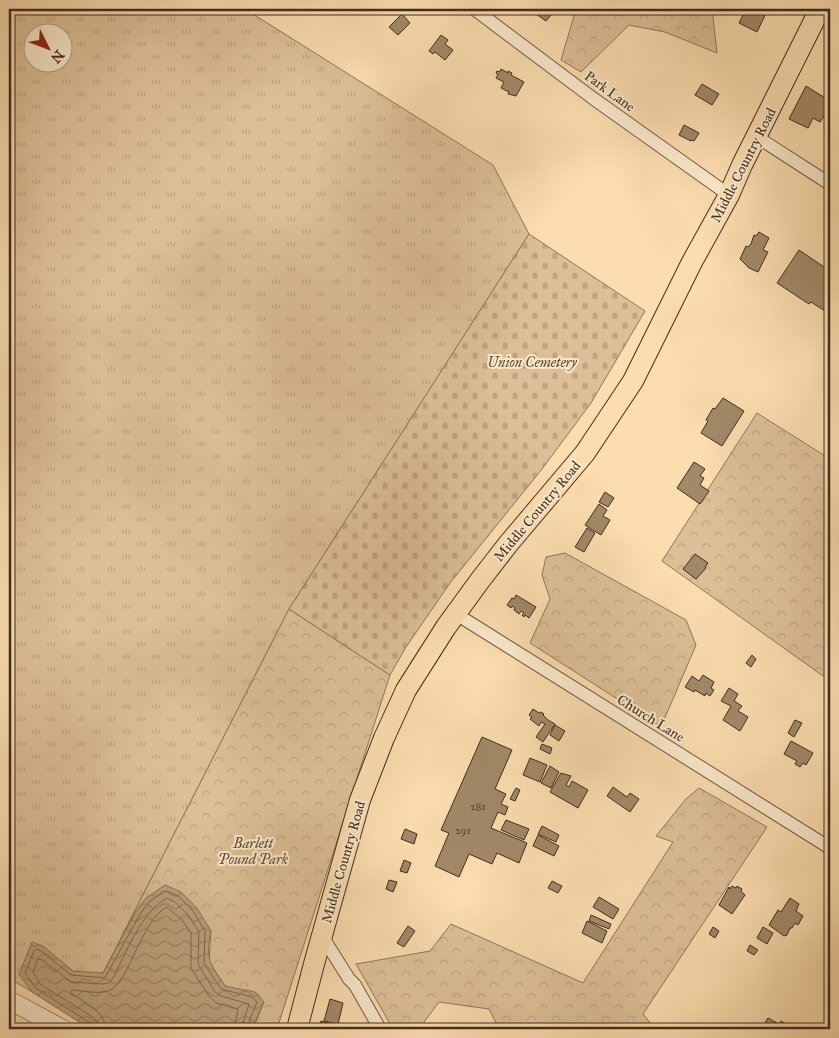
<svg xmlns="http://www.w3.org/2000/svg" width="839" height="1038" viewBox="0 0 839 1038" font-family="'IM FELL Great Primer',serif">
<defs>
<pattern id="grass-tufts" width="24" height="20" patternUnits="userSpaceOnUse" patternTransform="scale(1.25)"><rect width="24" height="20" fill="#dcbf97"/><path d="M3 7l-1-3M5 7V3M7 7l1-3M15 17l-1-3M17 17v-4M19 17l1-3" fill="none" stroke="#bea482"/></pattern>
<pattern id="forest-crowns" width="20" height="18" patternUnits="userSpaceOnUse" patternTransform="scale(1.25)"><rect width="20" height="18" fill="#dcbf97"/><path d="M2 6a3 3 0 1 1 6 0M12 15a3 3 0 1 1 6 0" fill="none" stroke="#bea482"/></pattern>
<pattern id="cemetery-stones" width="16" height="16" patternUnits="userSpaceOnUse" patternTransform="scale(1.25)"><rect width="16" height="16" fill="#dcbf97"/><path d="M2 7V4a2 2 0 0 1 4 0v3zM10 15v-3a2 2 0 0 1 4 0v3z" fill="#bea482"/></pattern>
<pattern id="water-waves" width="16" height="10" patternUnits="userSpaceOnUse" patternTransform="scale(1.25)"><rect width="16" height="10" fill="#bca17d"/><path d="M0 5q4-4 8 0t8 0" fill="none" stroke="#9a8466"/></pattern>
</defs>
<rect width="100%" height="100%" fill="#fbddb0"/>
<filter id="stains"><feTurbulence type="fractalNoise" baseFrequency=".004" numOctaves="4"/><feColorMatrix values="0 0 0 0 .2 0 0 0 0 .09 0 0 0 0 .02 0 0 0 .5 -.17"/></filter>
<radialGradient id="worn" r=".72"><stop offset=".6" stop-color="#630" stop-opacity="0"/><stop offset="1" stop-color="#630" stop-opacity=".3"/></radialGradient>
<path fill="url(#grass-tufts)" stroke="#8f7659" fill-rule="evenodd" d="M9,9H245L493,165L529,234L289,609L103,973L84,1023L9,978ZM32,32H62V62H32Z"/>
<path fill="url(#forest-crowns)" stroke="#8f7659" d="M576,9H712L717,53L665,32L629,25L581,72L561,60Z
M757,413L830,459V663L823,676L662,561Z
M565,553L686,620L696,645L661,727L530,643L550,599L542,575L546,557Z
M289,609L390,675L277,1029H253L264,1002L225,986L209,962L211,931L123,934Z
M699,788L767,827L643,1014L655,1029H499L489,1009L439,1002L419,1029H393L356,964L430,951L451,924L583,983L673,842L656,836L686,799Z"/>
<path fill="url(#cemetery-stones)" stroke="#8f7659" d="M529,234L645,311L591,403L542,469L450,583L406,647L390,675L289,609Z"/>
<path fill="url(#water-waves)" stroke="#8b7356" d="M165,885L181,892L197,908L211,931C205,958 210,964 225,986L255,992L264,1002L252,1029H139L137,1027H129L128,1029H90L32,992L19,974L32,942L43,946L73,971L103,973L136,911L146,898Z"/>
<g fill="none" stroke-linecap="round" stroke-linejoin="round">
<path stroke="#7f674c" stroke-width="1" d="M92,1029L90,1023L36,988L25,973L34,951L37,949L41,951L71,975L105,978L140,914L150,901L166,891L178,896L193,911L205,931L204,963L221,989L252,997L257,1002L250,1019L248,1029
M99,1029L98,1023L94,1018L40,984L33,972L37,960L41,959L71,982L103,984L109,983L113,978C126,953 141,912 167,898L175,902L188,915L199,932L198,964L215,992L221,996L249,1004L241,1029
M106,1029C105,1011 85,1003 72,994L71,991L73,990C84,991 98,994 108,991C129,985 140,921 167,907L182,920L191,933V968L209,996L216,1003L238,1009L234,1029"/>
</g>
<path fill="#a28968" stroke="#422d1b" d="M529,9H553L555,10L546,21Z
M746,9H768L757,32L739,23Z
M402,14L410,23L398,35L389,27Z
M441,35L448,40L445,44L453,50L445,60L435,52L433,54L429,51Z
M501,69L508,73V71L512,73L511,75L524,82L516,96L508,94L509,92L501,88L504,82L496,78L498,75L496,73L497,71L500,72Z
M702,84L719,94L712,105L695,95Z
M806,86L830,101V106L820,122L813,118L808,128L789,119Z
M684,125L699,133L694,141L692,140L691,141L679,135Z
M759,232L769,238L763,250L768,252L758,272L749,268L740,259L746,246L748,247L751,244L754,235L756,236Z
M799,250L830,271V303L825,311L811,302L809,304L777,283Z
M723,398L744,411L722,446L701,433L708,421L706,420L713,408L715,409Z
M694,462L705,469L700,476L704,478L700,485L709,491L700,504L677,488Z
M605,492L614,498L608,507L599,502Z
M599,504L607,510L603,516L610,520L601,535L585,525Z
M587,528L595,533L584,552L575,547Z
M695,554L708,563L705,567L706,568L696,579L683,569Z
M516,595L536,607L529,618L525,615L524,617L522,615L524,613L521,611L519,614L514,610L515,608L512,606L511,608L507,605L512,598L514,599Z
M752,655L756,659L751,667L746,663Z
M703,675L714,682L711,688L714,690L710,696L706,693L705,696L695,690L694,692L685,687L692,676L699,681Z
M729,688L738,694L734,701L742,706L738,711L748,717L740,731L723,720L731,706L721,701Z
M533,709L539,713L541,712L544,714L543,715L548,720L555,724L543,742L536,737L545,724L541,722L539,726L530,719L532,717L529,715Z
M795,720L802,723L794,737L788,733Z
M555,725L565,731L559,741L550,735Z
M482,737L512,750L495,789L506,794L501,804L508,807L505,815L498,812L491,828L527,843L519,863L497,853L492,864L469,854L459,877L435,866L449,833L441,830Z
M791,741L813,753L806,765L803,763L800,767L795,764L797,761L784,754Z
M542,744L552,748L550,754L540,749Z
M530,758L547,765L540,782L523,775Z
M550,766L559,772L551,788L541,783Z
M561,773L571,776L566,785L569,787L572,781L588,790L578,808L550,792Z
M613,787L627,797L630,793L639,799L630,812L607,796Z
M516,788L520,790L515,801L510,799Z
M506,820L529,829L524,840L501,830Z
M542,826L559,835L556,842L538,834Z
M405,829L417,834L414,844L401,839Z
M538,835L559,846L554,856L533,846Z
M404,860L411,863L407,873L400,871Z
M389,880L397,882L393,892L386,889Z
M552,881L562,886L558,893L548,888Z
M732,886L736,888L737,886L742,889L741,891L745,895L732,914L719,905L729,887L730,889Z
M599,897L619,909L613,919L593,907Z
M790,898L799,904L796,911L803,916L798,925L795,923L792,928H790L787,935L784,936L769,925L778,910L781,912Z
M591,915L611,924L609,929L589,921Z
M587,921L607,931L602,943L582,933Z
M408,926L415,931L404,947L397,943Z
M713,927L719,931L715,938L709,934Z
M763,927L773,933L767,944L757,938Z
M750,945L758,950L754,955L747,951Z
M330,999L343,1003L338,1024L324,1021Z
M768,1018L779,1024L781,1021L786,1024L784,1026L788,1029H761Z
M321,1021L328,1023L327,1025L339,1029H318Z"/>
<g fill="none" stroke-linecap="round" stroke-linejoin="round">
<g stroke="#705940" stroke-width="14">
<path id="street" d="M474,9L594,99L729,195
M757,137L830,184
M456,614L830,848
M322,936L349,979L355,985L380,1029"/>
</g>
<g stroke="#422d1b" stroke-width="19">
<path id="secondary" d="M9,1000L63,1029"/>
</g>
<g stroke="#422d1b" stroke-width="22">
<path id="primary" d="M297,1029L314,964L360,800L384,738L406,690L446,627L481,579L509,543L585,453L633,381L692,262L729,195L742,165L820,9"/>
</g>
<use href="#street" stroke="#fce9cc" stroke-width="12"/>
<use href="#secondary" stroke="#fce9cc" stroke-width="18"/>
<use href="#primary" stroke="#fbddb0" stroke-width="20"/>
</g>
<g text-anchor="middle" stroke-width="4" stroke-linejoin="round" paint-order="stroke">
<g font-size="11" fill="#5a442e">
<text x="478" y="810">281</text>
<text x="463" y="834">291</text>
</g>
<g font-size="14" fill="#422d1b" stroke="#fce9cc">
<text transform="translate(610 91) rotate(36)" y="5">Park Lane</text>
<text transform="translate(743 165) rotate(-63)" y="5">Middle Country Road</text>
<text transform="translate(537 511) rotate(-50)" y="5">Middle Country Road</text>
<text transform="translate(651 718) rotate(32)" y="5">Church Lane</text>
<text transform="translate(343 862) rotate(-74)" y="5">Middle Country Road</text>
</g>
<g font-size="14" font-style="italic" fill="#614a34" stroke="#fce9cc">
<text x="532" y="367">Union Cemetery</text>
<text x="253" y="848">Barlett<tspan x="253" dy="16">Pound Park</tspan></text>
</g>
</g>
<rect width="839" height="1038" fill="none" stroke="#fbddb0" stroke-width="30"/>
<rect x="10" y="10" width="819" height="1018" fill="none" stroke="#422d1b" stroke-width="2.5"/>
<rect x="15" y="15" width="809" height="1008" fill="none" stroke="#422d1b"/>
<g transform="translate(48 48) rotate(132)"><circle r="24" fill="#fce9cc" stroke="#b29e85"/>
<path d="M0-4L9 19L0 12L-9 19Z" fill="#8f2418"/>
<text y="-8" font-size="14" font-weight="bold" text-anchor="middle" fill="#422d1b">N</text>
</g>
<rect width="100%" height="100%" filter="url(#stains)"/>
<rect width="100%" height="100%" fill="url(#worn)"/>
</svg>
